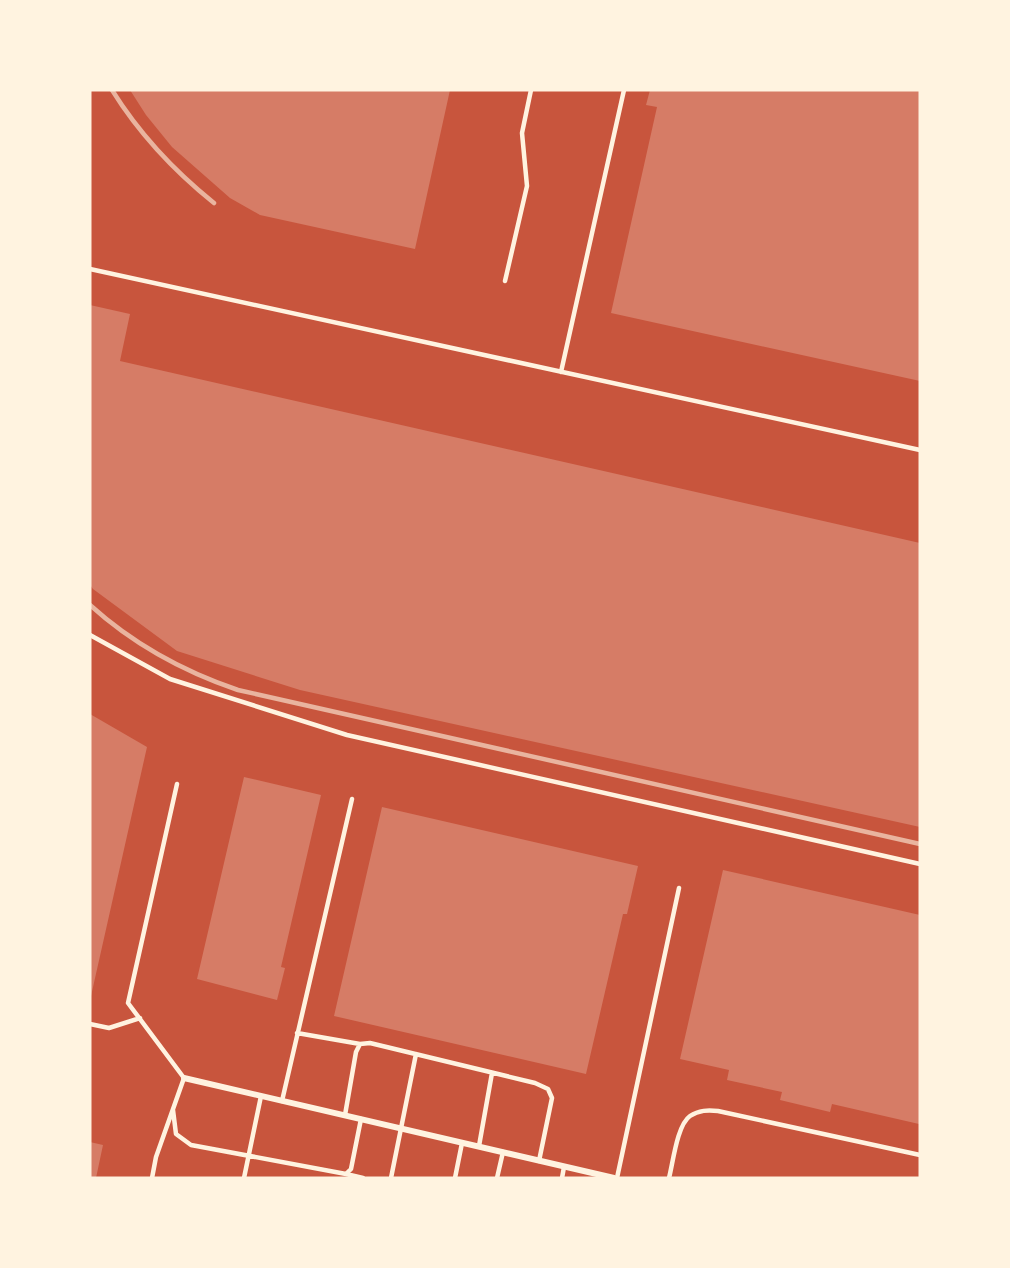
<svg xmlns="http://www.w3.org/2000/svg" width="1010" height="1268" viewBox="0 0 1010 1268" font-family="Manrope,sans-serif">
<rect width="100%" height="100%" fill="#c8553d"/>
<path fill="#d67c66" d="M130,90H450L415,249L260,215L230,198L172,147L146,115Z
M650,90L920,91V381L611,313L657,107L646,105Z
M90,305L130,314L120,361L920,543V827L300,690L177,651L93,589L90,585Z
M90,714L147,747L91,996H90Z
M244,777L321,795L281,967L285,968L277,1000L197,979Z
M382,807L638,866L627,914H623L586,1074L334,1016Z
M723,870L920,915L919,1124L832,1104L830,1112L780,1100L782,1092L727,1080L729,1070L680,1059Z
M90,1142L103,1145L96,1178H90Z"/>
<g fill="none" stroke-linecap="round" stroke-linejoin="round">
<path stroke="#fff3e0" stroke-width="4.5" d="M90,269L920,450
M505,281L527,186L522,133L531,90
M561,372L624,90
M90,635L170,679L347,735L920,864
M90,1024L109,1028L140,1018
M297,1033L360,1044
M282,1101L352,799
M173,1110L176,1134L191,1145L346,1174L351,1169L361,1119
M345,1115L356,1052L360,1044L370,1043L535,1083L548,1089L552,1098L539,1161
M479,1146L492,1073
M346,1174L363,1178
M152,1178L156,1157L184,1078L128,1003L177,784
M244,1178L261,1096
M391,1178L416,1054
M455,1178L462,1143
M497,1178L503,1152
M562,1178L564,1167
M617,1178L679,888
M669,1178C673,1163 677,1125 690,1116C699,1110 708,1110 718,1111L920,1155"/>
<path stroke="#fff3e0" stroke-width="6" d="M184,1078L614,1178"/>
<path stroke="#e9b49f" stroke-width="4.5" d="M112,90C140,135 173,170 214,203
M90,605C133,644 182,671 238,690L920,844"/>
</g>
<rect width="1010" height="1268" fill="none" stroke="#fff3e0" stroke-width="183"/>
</svg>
